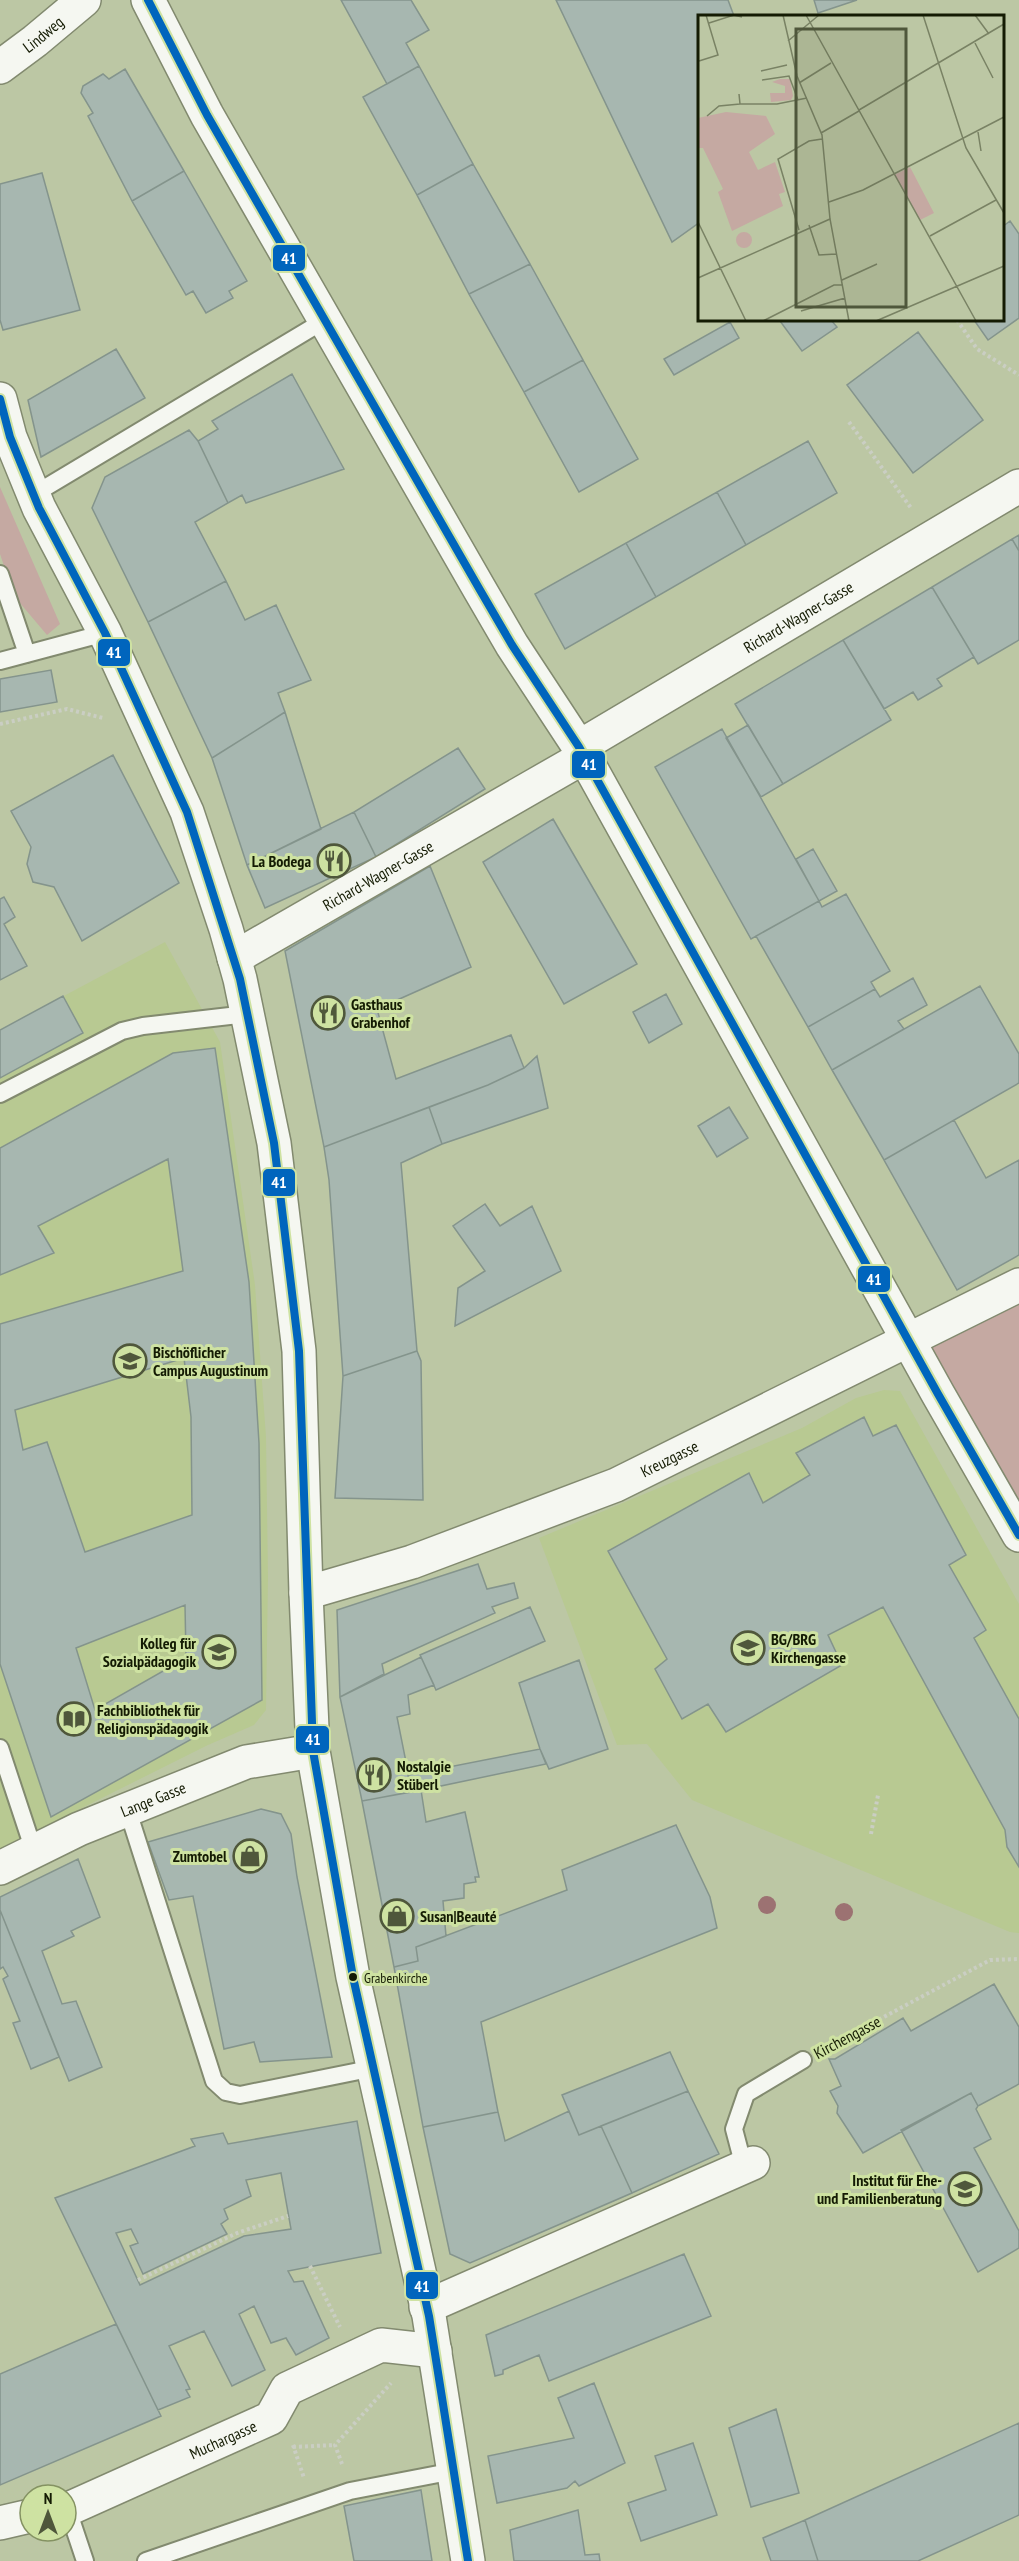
<svg xmlns="http://www.w3.org/2000/svg" width="1019" height="2561" viewBox="0 0 1019 2561" font-family="'PT Sans Narrow',sans-serif">
<rect width="100%" height="100%" fill="#bcc7a4"/>
<path fill="#b8c992" d="M165,942L220,1042L255,1285L266,1437L268,1577L266,1710L254,1725L208,1745L0,1849V1030Z
M884,1390L900,1391L1019,1604V1933L1010,1932L692,1800L647,1744L617,1745L539,1538L802,1428L856,1398Z"/>
<path fill="#c5a9a2" d="M0,487L60,624L47,635L14,596L0,554Z
M1019,1285V1535L908,1341Z"/>
<path fill="#a7b7b0" stroke="#84948c" stroke-width="1.5" fill-rule="evenodd" d="M341,0H411L429,30L406,43L419,66L387,84Z
M556,0H728L734,16H700V222L672,242Z
M814,0H857L818,13Z
M419,66L473,164L417,195L363,97Z
M125,69L184,171L132,201L88,116L93,113L81,93L83,86L103,74L109,79Z
M473,164L530,264L469,294L417,195Z
M184,171L247,281L229,291L233,298L206,313L193,291L186,295L132,201Z
M42,173L80,310L3,330L0,320V184Z
M1010,221L1019,234V318L988,340L974,320H1002V227Z
M530,264L583,360L524,392L469,294Z
M782,320H831L837,327L802,351L780,321Z
M730,322L739,338L674,375L664,359Z
M918,332L983,420L913,473L847,385Z
M116,349L145,398L41,457L28,400Z
M583,360L638,459L579,492L524,392Z
M292,374L344,469L246,503L242,495L228,503L198,441L218,429L212,421Z
M189,430L198,441L228,503L195,522L226,581L148,622L92,508L105,477Z
M808,441L837,493L746,545L717,492Z
M717,492L746,545L656,597L626,543Z
M1019,535V551L1012,539Z
M1012,539L1019,551V640L978,664L932,587Z
M626,543L656,597L565,649L535,594Z
M226,581L245,620L276,605L311,680L278,693L285,712L212,758L148,622Z
M932,587L974,657L937,679L942,686L918,700L913,692L884,709L843,640Z
M843,640L891,720L783,784L735,704Z
M51,670L57,702L0,712V679Z
M285,712L321,829L247,865L212,758Z
M748,725L783,784L761,797L726,738Z
M722,729L819,901L751,939L655,767Z
M458,748L485,789L376,857L354,812Z
M113,755L179,883L82,941L54,887L33,882L27,864L31,847L11,811Z
M354,812L376,857L265,908L247,865Z
M553,819L637,964L564,1004L483,862Z
M813,849L837,891L819,901L796,859Z
M430,866L471,967L377,1009L396,1079L511,1035L524,1068L488,1085L324,1147L285,951Z
M846,894L890,971L871,982L875,989L808,1027L756,936L819,901L822,907Z
M4,897L15,917L4,924L27,966L0,980V899Z
M913,978L927,1005L898,1021L904,1029L832,1070L808,1027L875,989L880,997Z
M980,986L1019,1054V1083L884,1160L832,1070Z
M666,994L682,1024L649,1043L633,1012Z
M63,996L83,1033L0,1078V1030Z
M215,1048L249,1282L259,1443L262,1700L51,1817L0,1664V1324L183,1271L168,1159L38,1226L54,1253L0,1275V1148L173,1053ZM184,1358L191,1417L192,1515L85,1552L47,1442L23,1450L15,1410ZM185,1605L186,1658L95,1710L76,1648Z
M537,1056L548,1108L442,1144L429,1107L488,1085L524,1068Z
M429,1107L442,1144L401,1163L417,1351L343,1376L329,1180L324,1147Z
M729,1107L748,1138L717,1157L698,1126Z
M954,1120L986,1178L1019,1160V1255L957,1290L884,1160Z
M485,1204L500,1226L532,1206L561,1271L455,1326L458,1288L485,1271L453,1226Z
M417,1351L421,1361L423,1500L335,1498L343,1376Z
M864,1417L873,1436L896,1425L966,1555L949,1565L986,1630L974,1638L1019,1719V1867L1007,1847L1005,1830L883,1607L828,1635L842,1665L726,1732L708,1704L682,1719L655,1669L667,1659L608,1551L749,1473L763,1503L810,1475L796,1453Z
M478,1564L487,1589L514,1583L518,1598L492,1607L495,1613L382,1664L384,1674L340,1697L337,1610Z
M530,1607L545,1641L436,1690L420,1655Z
M421,1657L434,1685L408,1695L410,1714L397,1717L412,1792L362,1801L340,1697Z
M579,1660L608,1749L549,1769L540,1749L519,1683Z
M540,1749L546,1764L412,1792L408,1775Z
M421,1790L426,1822L465,1812L479,1877H475L476,1882L464,1884V1898L443,1901L446,1936L416,1947L418,1961L394,1967L362,1801Z
M261,1809L281,1814L291,1834L297,1877L332,2057L260,2062L254,2042L224,2049L193,1896L169,1900L148,1842Z
M676,1825L710,1897L717,1928L481,2022L498,2112L423,2127L394,1967L418,1961L416,1947L567,1890L562,1870Z
M78,1859L100,1917L71,1931L74,1936L42,1951L62,2004L76,2001L102,2067L69,2081L0,1910V1897Z
M0,1910L59,2057L31,2069L13,2023L20,2021L3,1979L8,1976L3,1967L0,1969Z
M994,1984L1019,2027V2084L978,2106L971,2093L863,2153L837,2113L838,2106L830,2091L841,2086L829,2059H835L903,2018L911,2031Z
M670,2052L688,2091L579,2135L562,2095Z
M688,2091L719,2154L632,2193L601,2126Z
M971,2093L978,2106L976,2109L991,2139L974,2148L1019,2231V2248L978,2272L901,2130Z
M569,2111L579,2135L601,2126L632,2193L470,2263L450,2254L423,2127L498,2112L505,2141Z
M357,2121L381,2253L288,2271L294,2282L303,2281L329,2338L296,2355L286,2338L271,2343L254,2306L239,2314L265,2370L232,2386L204,2331L169,2346L190,2389L186,2390L190,2397L158,2410L55,2198L195,2146L191,2139L223,2133L228,2144ZM281,2173L291,2229L244,2236L140,2285L116,2233L131,2229L138,2243L130,2246L143,2274L227,2234L221,2224L228,2219L224,2209L251,2196L246,2180Z
M684,2254L711,2316L549,2381L539,2355L503,2370V2374L495,2376L486,2335Z
M116,2324L161,2416L0,2485V2374Z
M594,2383L625,2463L579,2486L575,2481L567,2488L497,2503L488,2456L574,2438L558,2398Z
M776,2409L799,2493L751,2507L729,2428Z
M1019,2423V2515L918,2561H818L805,2520Z
M693,2443L717,2515L641,2541L628,2503L666,2490L655,2456Z
M421,2490L432,2561H354L344,2506Z
M578,2510L585,2555L599,2554L600,2561H514L510,2530Z
M805,2520L818,2561H771L763,2538Z"/>
<g fill="none" stroke-linecap="round" stroke-linejoin="round">
<g stroke="#828a6f" stroke-width="20">
<path id="lane" d="M33,495L325,320
M0,574L27,654
M0,661L105,633
M0,1094L122,1031L143,1026L247,1014
M0,1748L34,1851
M127,1808L214,2081L226,2092L240,2095L374,2068
M744,2167L734,2129L746,2094L803,2060
M68,2510L85,2561
M146,2561L350,2491L454,2471"/>
</g>
<g stroke="#828a6f" stroke-width="36">
<g id="street">
<path id="s1" d="M0,67L35,41L84,0"/>
<path id="s2" d="M579,747L1019,486"/>
<path id="s3" d="M234,958L584,757"/>
<path id="s4" d="M306,1593L412,1562L616,1485L1019,1285"/>
<path id="s5" d="M0,1868L79,1829L246,1762L313,1751"/>
<path d="M426,2307L753,2163"/>
<path id="s6" d="M66,2510L271,2418L287,2389L381,2345L435,2351"/>
<path d="M0,2523L30,2516"/>
</g>
</g>
<g stroke="#828a6f" stroke-width="36">
<path id="primary" d="M148,0L207,115L480,590L512,645L579,747L938,1394L1019,1535
M0,399L10,437L39,508L105,633L187,812L226,929L240,979L274,1143L299,1351L306,1593L313,1751L353,1977L429,2316L468,2561"/>
</g>
<path stroke="#cacec3" stroke-width="4" stroke-dasharray="3 3" stroke-linecap="butt" d="M957,320L977,349L1019,375
M849,422L911,508
M0,724L67,709L103,718
M871,1834L878,1795
M826,2048L990,1960L1019,1959
M310,2266L340,2327
M138,2280L237,2233L288,2216
M293,2445L304,2478
M293,2447L335,2445
M342,2464L335,2445L391,2383"/>
<use href="#lane" stroke="#f5f7f1" stroke-width="16"/>
<use href="#street" stroke="#f5f7f1" stroke-width="33"/>
<use href="#primary" stroke="#f5f7f1" stroke-width="33"/>
<g stroke="#cee2a2" stroke-width="12">
<path id="bus-1" d="M148,0L207,115L480,590L512,645L579,747L938,1394L1019,1535
M0,399L10,437L39,508L105,633L187,812L240,979L274,1143L299,1351L313,1751L353,1977L429,2316L468,2561"/>
</g>
<use href="#bus-1" stroke="#0065bd" stroke-width="8"/>
</g>
<g fill="#9c7272">
<circle cx="767" cy="1905" r="9"/>
<circle cx="844" cy="1912" r="9"/>
</g>
<defs>
<g id="restaurant-ring" transform="scale(1.725)"><circle r="9.5" fill="#cee2a2" stroke="#4f573b" stroke-width="1.5"/><path d="M-5-6h1v4h1v-4h1v4h1v-4h1v5L-1.5 .5V6h-2V.5L-5-1ZM5-6V6H3V1.5H1.5Q1.5-4 5-6Z" fill="#4f573b"/></g>
<g id="school-ring" transform="scale(1.725)"><circle r="9.5" fill="#cee2a2" stroke="#4f573b" stroke-width="1.5"/><path d="M0-5L7-2L0 1L-7-2ZM-4 1L0 2.5L4 1V4Q0 6-4 4Z" fill="#4f573b"/></g>
<g id="library-ring" transform="scale(1.725)"><circle r="9.5" fill="#cee2a2" stroke="#4f573b" stroke-width="1.5"/><path d="M-6-4Q-3-5.5-.7-3.5V5Q-3 3-6 4ZM6-4Q3-5.5 .7-3.5V5Q3 3 6 4Z" fill="#4f573b"/></g>
<g id="shop-ring" transform="scale(1.725)"><circle r="9.5" fill="#cee2a2" stroke="#4f573b" stroke-width="1.5"/><path d="M-5-2.5h2.3a2.7 3.5 0 0 1 5.4 0H5L5.5 6h-11ZM-1.5-2.5h3a1.5 2.3 0 0 0-3 0Z" fill="#4f573b"/></g>
</defs>
<g fill-rule="evenodd">
<use href="#restaurant-ring" x="334" y="861"/>
<use href="#restaurant-ring" x="328" y="1013"/>
<use href="#school-ring" x="130" y="1361"/>
<use href="#school-ring" x="748" y="1648"/>
<use href="#school-ring" x="219" y="1652"/>
<use href="#library-ring" x="74" y="1719"/>
<use href="#restaurant-ring" x="374" y="1775"/>
<use href="#shop-ring" x="250" y="1856"/>
<use href="#shop-ring" x="397" y="1916"/>
<use href="#school-ring" x="965" y="2189"/>
</g>
<circle fill="#141b03" stroke="#cee2a2" stroke-width="2" cx="353" cy="1977" r="5"/>
<g text-anchor="middle" stroke-width="6" stroke-linejoin="round" paint-order="stroke">
<g font-size="14" fill="#141b03" stroke="#cee2a2" text-anchor="start">
<text x="364" y="1983">Grabenkirche</text>
</g>
<g font-size="16" fill="#141b03" stroke="#cee2a2">
<text dy="6" stroke="none"><textPath href="#s1" startOffset="54">Lindweg</textPath></text>
<text dy="6" stroke="none"><textPath href="#s2" startOffset="255">Richard-Wagner-Gasse</textPath></text>
<text dy="6" stroke="none"><textPath href="#s3" startOffset="166">Richard-Wagner-Gasse</textPath></text>
<text dy="6" stroke="none"><textPath href="#s4" startOffset="388">Kreuzgasse</textPath></text>
<text dy="6" stroke="none"><textPath href="#s5" startOffset="168">Lange Gasse</textPath></text>
<text transform="translate(847 2037) rotate(-28)" y="6">Kirchengasse</text>
<text dy="6" stroke="none"><textPath href="#s6" startOffset="172">Muchargasse</textPath></text>
</g>
<g font-size="16" font-weight="bold" fill="#141b03" stroke="#cee2a2" text-anchor="start">
<text x="311" y="867" text-anchor="end">La Bodega</text>
<text x="351" y="1010">Gasthaus<tspan x="351" dy="18">Grabenhof</tspan></text>
<text x="153" y="1358">Bischöflicher<tspan x="153" dy="18">Campus Augustinum</tspan></text>
<text x="771" y="1645">BG/BRG<tspan x="771" dy="18">Kirchengasse</tspan></text>
<text x="196" y="1649" text-anchor="end">Kolleg für<tspan x="196" dy="18">Sozialpädagogik</tspan></text>
<text x="97" y="1716">Fachbibliothek für<tspan x="97" dy="18">Religionspädagogik</tspan></text>
<text x="397" y="1772">Nostalgie<tspan x="397" dy="18">Stüberl</tspan></text>
<text x="227" y="1862" text-anchor="end">Zumtobel</text>
<text x="420" y="1922">Susan|Beauté</text>
<text x="942" y="2186" text-anchor="end">Institut für Ehe-<tspan x="942" dy="18">und Familienberatung</tspan></text>
</g>
</g>
<g transform="translate(698 15)">
<rect width="306" height="306" fill="#bcc7a4"/>
<path d="M82,64H92L95,81L93,85L73,87L72,78H87V71L74,67ZM28,97L68,101L77,119L51,137L60,155L77,147L87,177L81,179L85,191L34,216L20,177L25,174L5,133H0V103ZM212,152L236,198L222,205L196,160ZM38 225a8 8 0 1 1 16 0a8 8 0 1 1-16 0Z" fill="#c5a9a2"/>
<path fill="none" stroke="#798264" stroke-width="1.5" d="M85,0L99,61L124,120L132,204L151,306M108,0L278,306M225,0L268,133L306,198M277,0L291,19M11,8L36,0L44,2M90,26L121,0M277,28L295,63M1,46L20,40L8,0M63,56L89,50M64,65L91,61L100,85M101,68L133,48M41,79L42,89H79L109,83M161,95L306,9M9,101L21,91L42,89M280,117L283,136M123,118L161,96M131,187L165,175L306,102M0,207L48,306M111,210L121,240L138,239M101,215L80,144L111,126L124,124M232,221L298,185M0,263L132,204M144,265L179,249M103,296L147,283M65,306L136,270H145M178,306L306,251"/>
<path fill="#4f573b" fill-opacity="0.15" stroke="#4f573b" stroke-width="3" d="M98,14H208V292H98Z"/>
<rect width="306" height="306" fill="none" stroke="#141b03" stroke-width="3"/>
</g>
<g stroke="#cee2a2" stroke-width="2">
<rect x="272" y="244" width="34" height="28" rx="6" fill="#0065bd"/>
<rect x="97" y="638" width="34" height="29" rx="6" fill="#0065bd"/>
<rect x="571" y="750" width="35" height="29" rx="6" fill="#0065bd"/>
<rect x="262" y="1168" width="34" height="29" rx="6" fill="#0065bd"/>
<rect x="857" y="1265" width="34" height="28" rx="6" fill="#0065bd"/>
<rect x="295" y="1725" width="35" height="29" rx="6" fill="#0065bd"/>
<rect x="405" y="2271" width="34" height="29" rx="6" fill="#0065bd"/>
</g>
<g font-size="16" text-anchor="middle" font-weight="bold" fill="#fff">
<text x="289" y="264">41</text>
<text x="114" y="658">41</text>
<text x="589" y="770">41</text>
<text x="279" y="1188">41</text>
<text x="874" y="1285">41</text>
<text x="313" y="1745">41</text>
<text x="422" y="2292">41</text>
</g>
<g transform="translate(48 2513)"><circle r="28" fill="#cee2a2" stroke="#849262" stroke-width="1.5"/>
<path d="M0-4.5L10 22L0 15L-10 22Z" fill="#4f573b"/>
<text y="-9" font-size="16" font-weight="bold" text-anchor="middle" fill="#141b03">N</text>
</g>
</svg>
